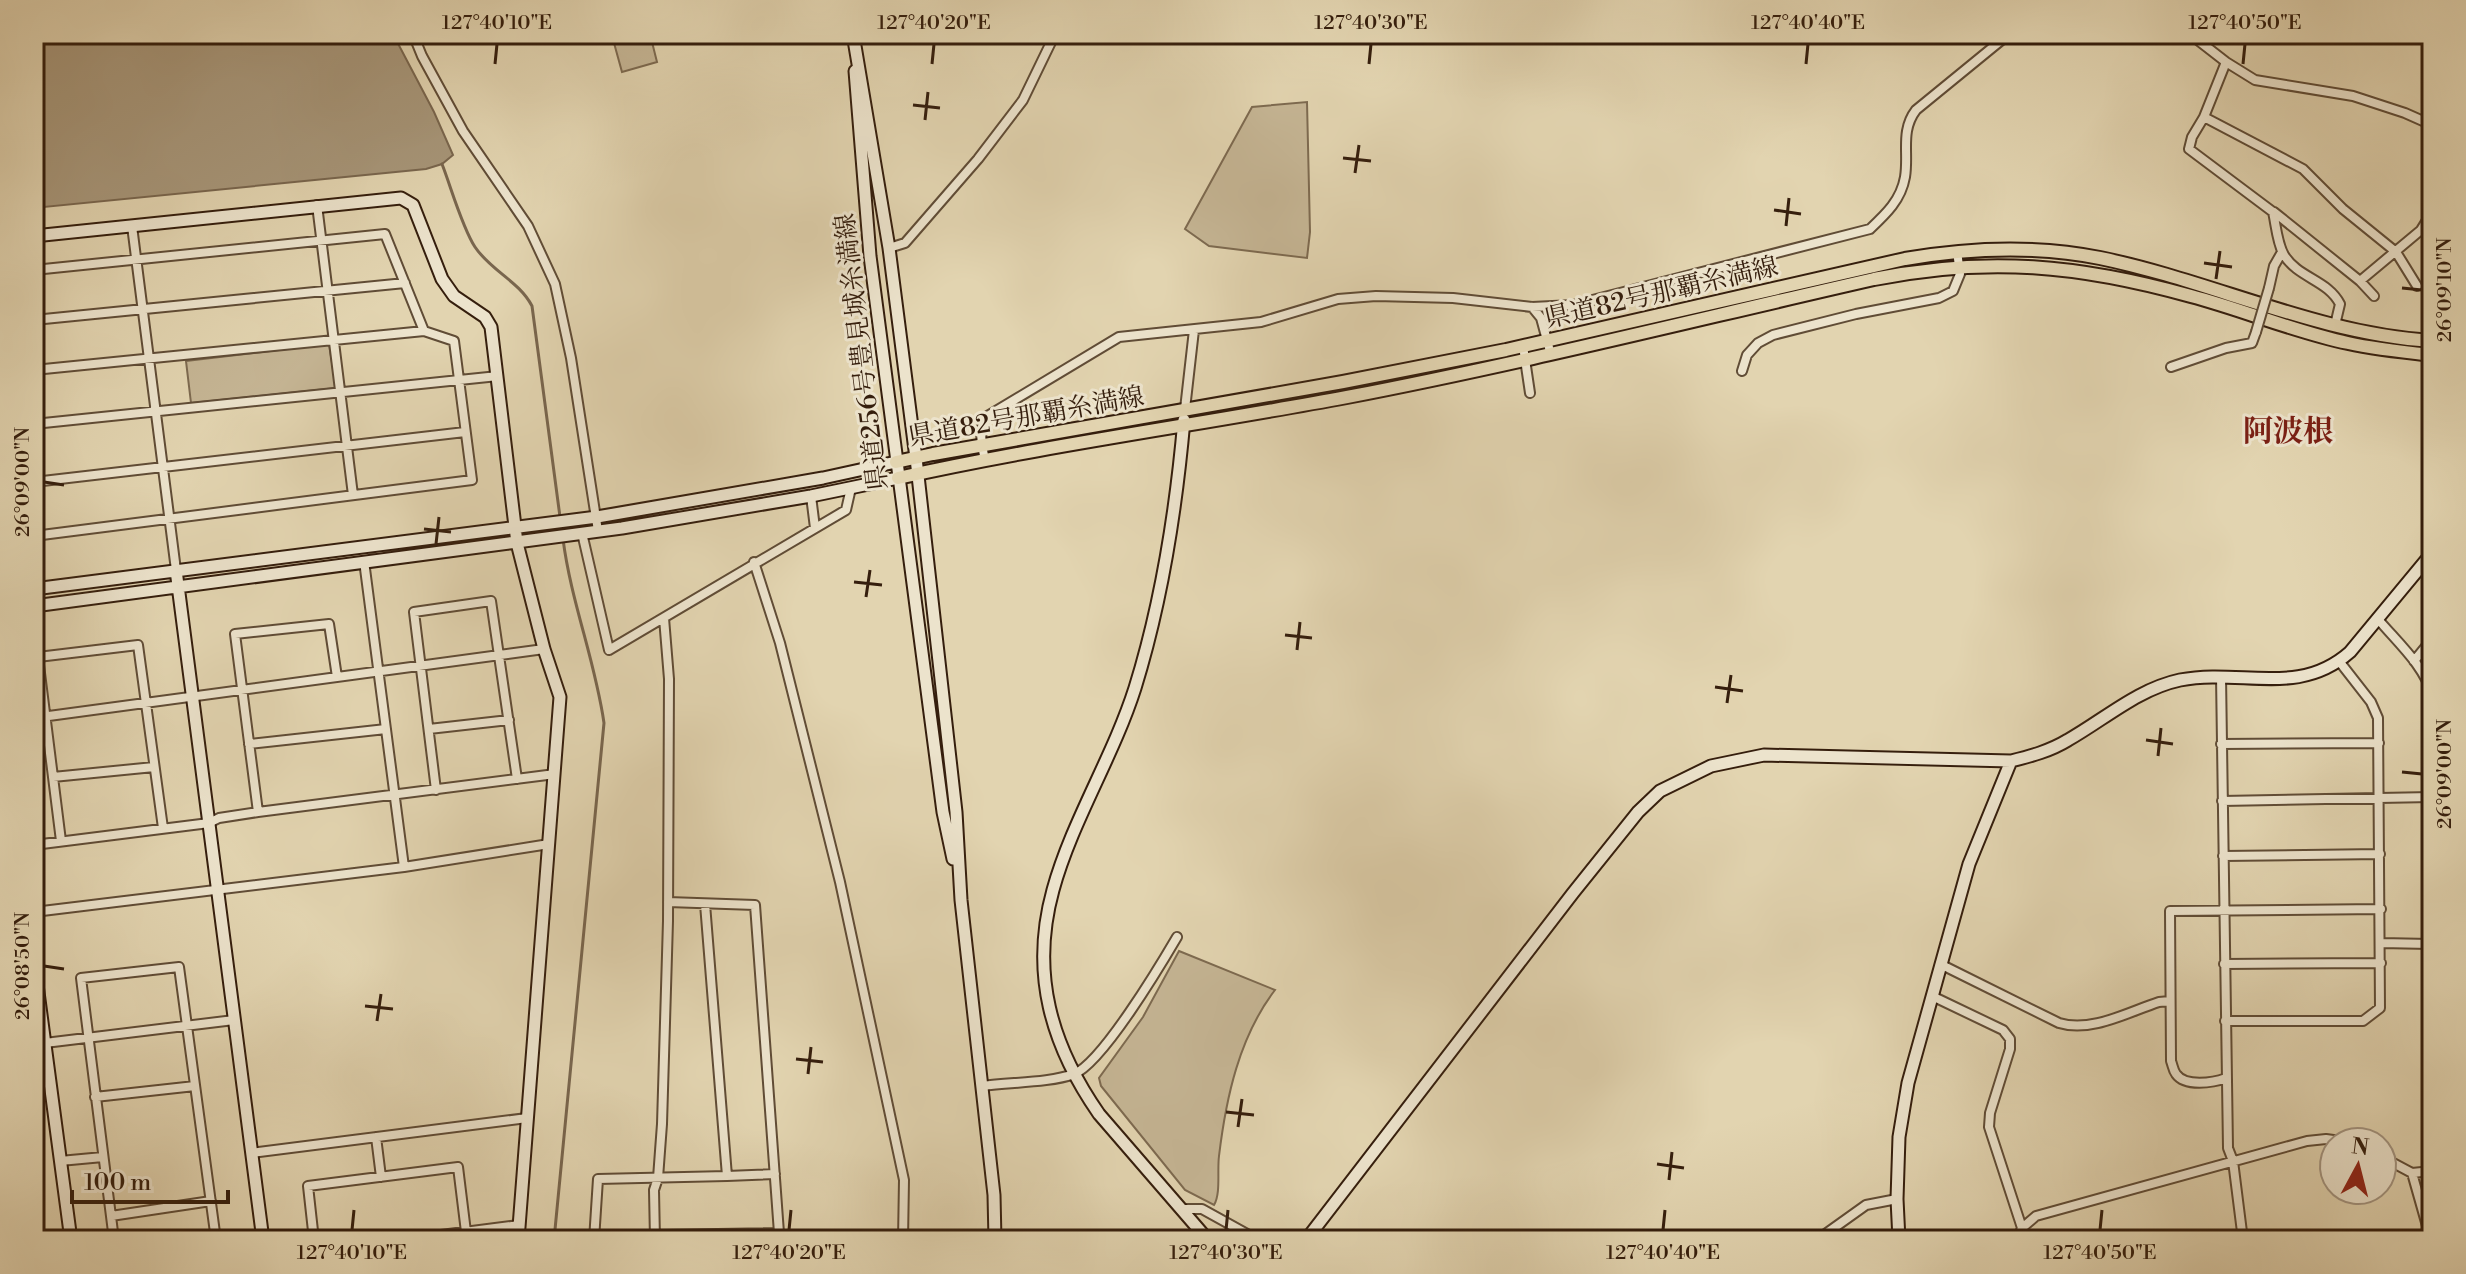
<svg xmlns="http://www.w3.org/2000/svg" width="2466" height="1274" viewBox="0 0 2466 1274" font-family="'Libre Bodoni','Noto Serif JP',serif">
<rect width="100%" height="100%" fill="#e2d4b0"/>
<filter id="stains"><feTurbulence type="fractalNoise" baseFrequency=".0025" numOctaves="4"/><feColorMatrix values="0 0 0 0 .2 0 0 0 0 .09 0 0 0 0 .02 0 0 0 .5 -.17"/></filter>
<radialGradient id="worn" r=".72"><stop offset=".6" stop-color="#630" stop-opacity="0"/><stop offset="1" stop-color="#630" stop-opacity=".3"/></radialGradient>
<path fill="#c5b594" stroke="#7d6a50" stroke-width="2" d="M650,34L657,62L622,72L614,43Z
M1307,102L1310,232L1307,258L1209,246L1185,229L1252,107Z
M329,344L336,388L191,403L186,361Z
M1179,951L1275,990C1239,1037 1226,1098 1219,1156C1217,1171 1221,1193 1214,1205L1185,1190L1101,1086L1099,1078L1143,1017Z"/>
<path fill="#a79679" stroke="#79664e" stroke-width="2" d="M34,34H393L434,112L453,155L442,164L426,169L34,208Z"/>
<g fill="none" stroke-linecap="round" stroke-linejoin="round">
<path stroke="#79664e" stroke-width="3" d="M442,164C451,187 462,227 475,247C491,271 519,281 532,306L562,532
M554,1240L604,723C595,660 571,602 563,539"/>
<g stroke="#604c36" stroke-width="12">
<path id="street" d="M413,34L422,56L463,131L528,226L555,284L571,358L598,531
M2190,34L2226,62L2255,80L2353,96L2405,113L2432,125
M2226,62L2204,117L2192,137L2189,149L2273,212C2276,225 2277,243 2284,255C2298,278 2328,280 2340,304L2335,325
M2204,117L2303,169L2343,209L2396,252L2417,286
M317,205L353,495
M2274,212L2360,281L2374,296
M132,226L176,570
M889,248L905,243L978,159L1023,100L1055,34
M34,270L385,234L424,331L454,341L472,480L34,536
M2360,281L2421,230L2432,212
M2269,288L2274,266L2282,252
M1532,307L1541,318L1551,355
M34,320L405,283
M1523,346L1530,393
M2171,367L2226,348L2252,343L2256,332
M34,370L424,331
M1742,371L1747,355L1758,343L1773,335L1856,314L1939,298L1953,291L1960,274L1957,251
M1185,409L1194,330
M34,424L498,376
M985,460C982,446 978,430 986,417L1119,337L1261,322L1338,299L1376,296L1453,298L1532,307L1573,305L1870,229C1886,214 1901,200 1905,177C1909,153 1900,131 1916,110L2009,34
M34,482L465,432
M811,496L815,528
M582,533L609,650L846,510L851,488
M364,561L404,867
M754,562L780,643L840,882L904,1180L903,1240
M2377,618C2396,641 2425,666 2432,695
M2414,661L2432,639
M2221,676L2228,1148L2233,1161L2243,1240
M34,718L544,649
M429,729L509,720
M249,744L386,729
M2221,744L2379,743
M53,777L154,767
M436,790L414,612L491,601L517,779
M2222,801L2432,797
M258,812L235,634L329,624L337,677
M61,841L38,657L138,645L163,828
M34,845L209,823L219,818L258,812L555,774
M2223,856L2380,854
M34,912L404,867L549,844
M2381,943L2430,944L2432,815
M1940,964L2059,1023C2091,1033 2128,1012 2159,1002L2170,1001
M2224,964L2381,963
M1932,996L2003,1030L2010,1039V1049L1990,1113L1989,1127L2022,1228L2033,1240
M2225,1021H2363L2380,1008L2378,718L2371,702L2339,661
M45,1043L234,1020
M2226,1078C2213,1083 2185,1087 2176,1074C2173,1070 2173,1066 2171,1061L2170,911L2381,909
M983,1086C1010,1082 1049,1083 1074,1074C1102,1063 1160,966 1177,937
M95,1097L195,1086
M376,1137L381,1177
M251,1153L527,1118
M2382,1157L2412,1173L2432,1171
M60,1161L103,1157
M2412,1173L2431,1240
M727,1176L775,1174
M1181,1209H1202L1258,1240
M111,1216L211,1201
M655,1235L779,1233L755,905L668,902
M114,1240L81,978L179,967L216,1240
M314,1240L308,1186L458,1167L467,1240
M402,1240L519,1225
M594,1240L598,1179L727,1176L705,904
M655,1240L654,1190L658,1178L662,1124L668,921L669,679L664,618
M1817,1240L1866,1205L1897,1199
M2017,1240L2022,1228L2036,1216L2307,1141L2326,1139L2348,1142"/>
</g>
<g stroke="#351e0d" stroke-width="15">
<path id="secondary" d="M853,34L889,248L916,458L956,812L961,900L994,1195L995,1240
M855,71L870,256L943,812L953,859
M34,236L401,198L413,205L442,279L454,296L485,317L491,327L517,543L544,649L560,697L518,1240
M1184,420C1176,511 1162,601 1135,688C1113,757 1072,821 1053,890C1030,973 1051,1045 1099,1114L1208,1240
M176,570L263,1240
M34,589L597,517L823,478L896,462
M34,606L622,528L811,496L898,478
M34,962L71,1240
M1306,1240L1573,893L1638,812L1660,791L1711,766L1764,755L2011,761C2031,756 2050,751 2068,740C2105,719 2138,689 2180,680C2241,668 2298,698 2350,652L2432,553
M1899,1240L1897,1199L1899,1137L1908,1083L1969,864L2011,761"/>
</g>
<g stroke="#351e0d" stroke-width="16">
<path id="primary" d="M896,462L933,454L1343,382L1506,350L1905,259C1969,248 2035,245 2100,258C2212,281 2317,334 2432,341
M898,478C1047,445 1197,425 1347,397C1524,363 1698,319 1874,279C1987,256 2080,265 2191,296C2244,310 2295,332 2348,343C2375,349 2404,352 2432,355"/>
</g>
<use href="#street" stroke="#ece3cc" stroke-width="8"/>
<use href="#secondary" stroke="#ece3cc" stroke-width="11"/>
<use href="#primary" stroke="#e2d4b0" stroke-width="12"/>
<g stroke="#604c36" stroke-width="12" stroke-linecap="butt">
<path id="street-bridge" d="M2256,332L2269,288"/>
</g>
<use href="#street-bridge" stroke="#ece3cc" stroke-width="8"/>
</g>
<path fill="none" stroke="#351e0d" stroke-width="3" d="M495,64L497,44M932,64L934,44M1369,64L1371,44M1806,64L1808,44M2243,64L2245,44M913,105L940,108M925,120L928,92M1343,158L1371,161M1355,173L1359,145M1774,210L1801,214M1786,226L1789,198M2204,263L2232,267M2216,279L2220,251M2402,288L2422,290M44,482L64,485M424,529L451,532M436,544L439,517M854,582L882,585M866,597L870,570M1285,635L1312,638M1297,650L1300,622M1715,687L1743,691M1727,703L1731,675M2146,740L2173,744M2158,756L2161,728M2402,772L2422,774M44,966L64,969M365,1006L393,1009M377,1021L381,994M796,1059L823,1062M808,1074L811,1047M1226,1112L1254,1115M1238,1127L1242,1099M1657,1164L1684,1168M1669,1180L1672,1152M352,1230L354,1210M789,1230L791,1210M1226,1230L1228,1210M1663,1230L1665,1210M2100,1230L2102,1210"/>
<g text-anchor="middle" stroke-width="6" stroke-linejoin="round" paint-order="stroke">
<g font-size="26" fill="#351e0d" stroke="#ece3cc">
<text transform="translate(1661 292) rotate(-13)" y="9">県道82号那覇糸満線</text>
<text transform="translate(861 352) rotate(-97)" y="9">県道256号豊見城糸満線</text>
<text transform="translate(1026 416) rotate(-10)" y="9">県道82号那覇糸満線</text>
</g>
<g font-size="30" font-weight="bold" fill="#7a1f14" stroke="#ece3cc">
<text x="2288" y="441">阿波根</text>
</g>
</g>
<rect width="2466" height="1274" fill="none" stroke="#e2d4b0" stroke-width="88"/>
<g transform="translate(2358 1166) rotate(7)"><circle r="38" fill="#ece3cc" stroke="#a39480" stroke-width="2"/>
<path d="M0-6L14 30L0 20L-14 30Z" fill="#8f2418"/>
<text y="-12" font-size="22" font-weight="bold" text-anchor="middle" fill="#351e0d">N</text>
</g>
<path d="M72 1190v12h156v-12" fill="none" stroke="#351e0d" stroke-width="4"/>
<text x="84" y="1190" font-size="24" fill="#351e0d" stroke="#ece3cc" stroke-width="6" paint-order="stroke">100 m</text>
<rect x="44" y="44" width="2378" height="1186" fill="none" stroke="#351e0d" stroke-width="3"/>
<g font-size="20" text-anchor="middle" fill="#351e0d">
<text x="497" y="29">127°40'10"E</text>
<text x="934" y="29">127°40'20"E</text>
<text x="1371" y="29">127°40'30"E</text>
<text x="1808" y="29">127°40'40"E</text>
<text x="2245" y="29">127°40'50"E</text>
<text transform="translate(2444 290) rotate(-90)" y="7">26°09'10"N</text>
<text transform="translate(22 482) rotate(-90)" y="7">26°09'00"N</text>
<text transform="translate(2444 774) rotate(-90)" y="7">26°09'00"N</text>
<text transform="translate(22 966) rotate(-90)" y="7">26°08'50"N</text>
<text x="352" y="1259">127°40'10"E</text>
<text x="789" y="1259">127°40'20"E</text>
<text x="1226" y="1259">127°40'30"E</text>
<text x="1663" y="1259">127°40'40"E</text>
<text x="2100" y="1259">127°40'50"E</text>
</g>
<rect width="100%" height="100%" filter="url(#stains)"/>
<rect width="100%" height="100%" fill="url(#worn)"/>
</svg>
